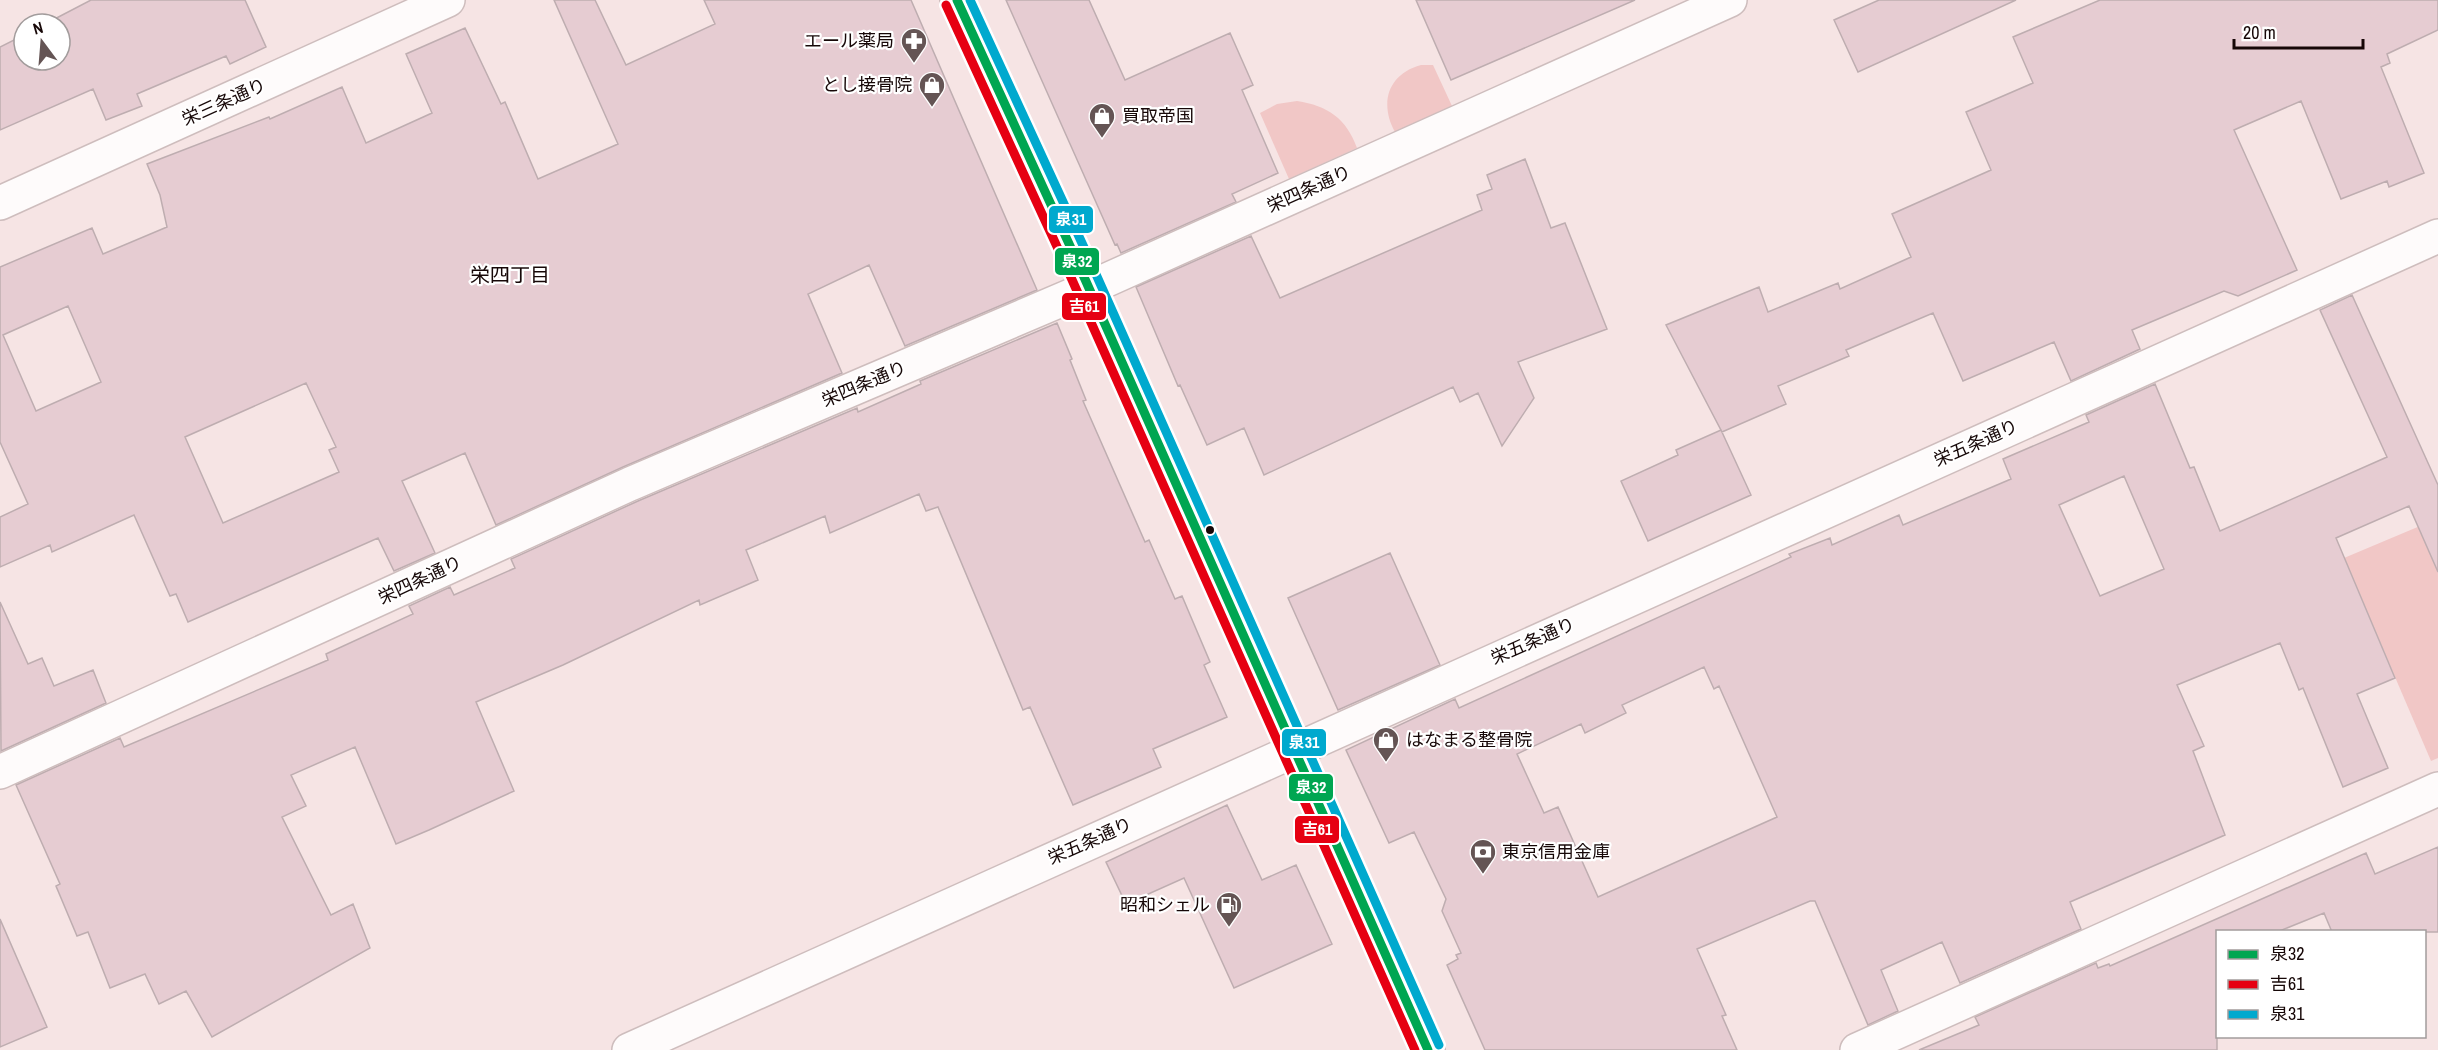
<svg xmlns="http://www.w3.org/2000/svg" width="2438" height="1050" viewBox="0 0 2438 1050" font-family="'Archivo Narrow','Noto Sans JP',sans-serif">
<rect width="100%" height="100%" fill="#f6e4e4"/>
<path fill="#f1c7c6" d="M1421,65H1433L1452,106L1395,132C1379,103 1388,74 1421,65Z
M1297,101C1328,106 1346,118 1357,148L1289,179L1260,113L1277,104Z
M2420,526L2438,567V758L2431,761L2344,558Z"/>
<path fill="#e6ccd2" stroke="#beadb0" stroke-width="1.5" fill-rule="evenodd" d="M91,0H245L266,47L230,64L226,56L137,94L142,106L106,120L93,89L0,130V47L24,35V60H60V24H45Z
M554,0H595L626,65L715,24L704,0H911L1037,290L905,346L869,265L808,294L842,373L623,467L496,525L465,453L402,481L435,553L394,571L378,538L188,622L176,594L170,596L134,515L52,552L50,545L0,567V517L28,504L0,442V267L92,228L103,254L167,227L160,195L147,164L269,117L270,119L342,87L366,143L432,113L406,54L465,28L501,104L505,102L538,179L618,144ZM68,306L101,382L36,411L3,335ZM306,383L336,447L329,450L339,472L223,523L185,437Z
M1006,0H1089L1125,80L1230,33L1253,85L1242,90L1278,173L1232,194L1236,202L1121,253L1117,244L1115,245Z
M1416,0H1635L1451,80Z
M1879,0H2016L1858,72L1834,20Z
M2100,0H2438V30L2387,54L2390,63L2381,67L2424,173L2389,187L2387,181L2341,199L2301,101L2234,130L2297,270L2238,296L2224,291L2132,330L2140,349L2071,381L2054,342L1963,381L1933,313L1846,350L1849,356L1778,386L1786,404L1722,432L1666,325L1759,287L1768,312L1838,283L1840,289L1911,257L1892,214L1991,170L1966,112L2033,83L2013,37Z
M1525,159L1551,228L1565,223L1607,329L1518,362L1534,398L1502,446L1478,393L1460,402L1453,387L1264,475L1244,428L1207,445L1180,385L1178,386L1136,287L1251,236L1280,298L1482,210L1477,195L1492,189L1487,175Z
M2352,295L2438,485V572L2409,506L2336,538L2395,678L2357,694L2388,768L2343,787L2303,688L2299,690L2280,643L2177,685L2204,746L2193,751L2225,835L2070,902L2081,929L1960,983L1942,942L1881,970L1898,1011L1868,1025L1815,901H1810L1697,949L1726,1015L1722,1016L1737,1050H1485L1447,965L1458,959L1456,955L1461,953L1442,911L1446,899L1414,832L1389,843L1346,750L1455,699L1459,708L1791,557L1789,554L1830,538L1832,545L1899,515L1903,525L2011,479L2003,459L2089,422L2086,415L2155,384L2190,468L2194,467L2220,531L2387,457L2320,310ZM2124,476L2164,569L2100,596L2059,505ZM1704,667L1714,689L1719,686L1777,817L1598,897L1558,807L1544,813L1517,754L1581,724L1585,733L1626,713L1622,705Z
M1057,323L1072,359L1070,360L1086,400L1083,401L1145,542L1149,540L1175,599L1182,596L1210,662L1204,665L1227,717L1153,749L1161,767L1073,805L1030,707L1023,710L938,507L926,511L919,494L830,533L825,516L746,550L758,580L700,605L699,600L563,665L476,702L514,791L429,830L396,844L355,747L291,775L306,806L282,817L331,915L353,904L370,948L212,1037L186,991L159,1004L145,974L110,988L88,932L77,936L56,886L60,884L16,785L120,738L124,747L328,660L326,654L413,614L409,606L450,587L454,595L515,568L511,559L638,501L857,408L858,412L921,384L920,381Z
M1721,430L1751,495L1648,541L1621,481L1678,455L1676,450Z
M1390,553L1440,665L1338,710L1288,598Z
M0,602L28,664L42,658L54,686L93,670L106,703L1,751Z
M1227,805L1262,880L1296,865L1332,944L1234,988L1184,878L1126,904L1106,862Z
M2438,847V932H2332L2324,913L2277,932H2217V1050H1919L1979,1025L1975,1017L2096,963L2098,968L2109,964L2110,966L2366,853L2375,874Z
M0,919L47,1027L0,1047Z"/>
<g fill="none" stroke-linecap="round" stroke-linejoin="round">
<g stroke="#cebdbd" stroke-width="36">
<path id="street" d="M0,772L630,484L1089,288L1730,0
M629,1050L2438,236
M1857,1050L2438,789"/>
</g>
<g stroke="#cebdbd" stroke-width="36">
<path id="secondary" d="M957,0L1076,259L1428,1050
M0,203L448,0"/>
</g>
<use href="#street" stroke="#fefbfb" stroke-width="33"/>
<use href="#secondary" stroke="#fefbfb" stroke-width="33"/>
<g stroke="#fff" stroke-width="14">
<path id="bus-1" d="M957,0L1076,259L1428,1050"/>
</g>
<g stroke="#fff" stroke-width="14">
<path id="bus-2" d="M946,5L1065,264L1415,1050"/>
</g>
<g stroke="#fff" stroke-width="14">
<path id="bus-3" d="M970,0L1087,254L1439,1045"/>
</g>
<use href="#bus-1" stroke="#00a651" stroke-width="9"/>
<use href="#bus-2" stroke="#e60012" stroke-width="9"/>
<use href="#bus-3" stroke="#00a9ce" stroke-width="9"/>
</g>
<defs>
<g id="pharmacy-pin" transform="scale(1.35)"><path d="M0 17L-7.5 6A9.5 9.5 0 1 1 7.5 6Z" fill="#645454" stroke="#fff"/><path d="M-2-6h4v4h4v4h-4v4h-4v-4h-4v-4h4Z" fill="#fff"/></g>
<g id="shop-pin" transform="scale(1.35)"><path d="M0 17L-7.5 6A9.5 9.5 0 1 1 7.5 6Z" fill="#645454" stroke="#fff"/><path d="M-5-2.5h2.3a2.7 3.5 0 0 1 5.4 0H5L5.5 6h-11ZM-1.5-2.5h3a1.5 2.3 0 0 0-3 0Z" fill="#fff"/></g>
<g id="bank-pin" transform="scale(1.35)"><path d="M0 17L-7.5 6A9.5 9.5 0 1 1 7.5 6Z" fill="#645454" stroke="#fff"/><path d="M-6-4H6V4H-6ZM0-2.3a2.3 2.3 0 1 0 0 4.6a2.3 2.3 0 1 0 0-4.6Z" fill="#fff"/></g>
<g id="fuel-pin" transform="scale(1.35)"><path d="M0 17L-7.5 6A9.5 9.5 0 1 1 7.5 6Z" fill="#645454" stroke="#fff"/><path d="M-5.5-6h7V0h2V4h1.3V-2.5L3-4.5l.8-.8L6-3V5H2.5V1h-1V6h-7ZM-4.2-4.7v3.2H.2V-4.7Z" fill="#fff"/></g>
</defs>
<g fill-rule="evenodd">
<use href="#pharmacy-pin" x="914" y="41"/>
<use href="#shop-pin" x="932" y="85"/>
<use href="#shop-pin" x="1102" y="116"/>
<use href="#shop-pin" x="1386" y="740"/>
<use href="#bank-pin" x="1483" y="852"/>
<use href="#fuel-pin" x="1229" y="905"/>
</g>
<circle fill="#160707" stroke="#fff" stroke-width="2" cx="1210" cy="530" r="5"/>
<g text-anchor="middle" stroke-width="4.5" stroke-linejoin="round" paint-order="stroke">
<g font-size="18" fill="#160707" stroke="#fff" text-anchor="end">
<text x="894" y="47">エール薬局</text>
<text x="912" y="91">とし接骨院</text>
<text x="1122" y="122" text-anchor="start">買取帝国</text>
<text x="1406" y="746" text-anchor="start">はなまる整骨院</text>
<text x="1502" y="858" text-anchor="start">東京信用金庫</text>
<text x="1210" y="911">昭和シェル</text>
</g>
<g font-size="18" fill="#160707" stroke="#fff">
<text transform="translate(224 102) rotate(-24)" y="6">栄三条通り</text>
<text transform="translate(1309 189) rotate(-24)" y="6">栄四条通り</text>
<text transform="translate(864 384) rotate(-23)" y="6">栄四条通り</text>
<text transform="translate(1976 443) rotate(-24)" y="6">栄五条通り</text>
<text transform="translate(420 580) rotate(-25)" y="6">栄四条通り</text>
<text transform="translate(1533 641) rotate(-24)" y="6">栄五条通り</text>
<text transform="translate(1090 841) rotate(-24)" y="6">栄五条通り</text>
</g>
<g font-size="20" fill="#160707" stroke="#fff">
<text x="510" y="282">栄四丁目</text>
</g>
</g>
<g stroke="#fff" stroke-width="2">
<rect x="1048" y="205" width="46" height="29" rx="6" fill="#00a9ce"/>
<rect x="1054" y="247" width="46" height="29" rx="6" fill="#00a651"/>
<rect x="1061" y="292" width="46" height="29" rx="6" fill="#e60012"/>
<rect x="1281" y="728" width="46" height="29" rx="6" fill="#00a9ce"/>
<rect x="1288" y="773" width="46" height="29" rx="6" fill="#00a651"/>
<rect x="1294" y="815" width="46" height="29" rx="6" fill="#e60012"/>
</g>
<g font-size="16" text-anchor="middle" font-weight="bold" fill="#fff">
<text x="1071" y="225">泉31</text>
<text x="1077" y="267">泉32</text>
<text x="1084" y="312">吉61</text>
<text x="1304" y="748">泉31</text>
<text x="1311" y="793">泉32</text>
<text x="1317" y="835">吉61</text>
</g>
<rect x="2216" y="930" width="210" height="108" fill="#ffffff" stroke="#a29c9c" stroke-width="1.5"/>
<rect x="2228" y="950" width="30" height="9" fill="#00a651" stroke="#a29c9c" stroke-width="1.5"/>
<text x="2270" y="960" font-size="18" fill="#160707">泉32</text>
<rect x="2228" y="980" width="30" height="9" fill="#e60012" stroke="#a29c9c" stroke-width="1.5"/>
<text x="2270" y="990" font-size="18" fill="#160707">吉61</text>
<rect x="2228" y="1010" width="30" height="9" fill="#00a9ce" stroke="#a29c9c" stroke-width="1.5"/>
<text x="2270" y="1020" font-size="18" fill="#160707">泉31</text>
<g transform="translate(42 42) rotate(344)"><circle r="28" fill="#ffffff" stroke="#a29c9c" stroke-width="1.5"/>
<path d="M0-4.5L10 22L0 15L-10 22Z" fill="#645454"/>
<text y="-9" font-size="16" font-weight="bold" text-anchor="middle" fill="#160707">N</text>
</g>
<path d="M2234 39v9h129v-9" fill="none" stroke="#160707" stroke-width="3"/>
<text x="2243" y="39" font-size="18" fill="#160707" stroke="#ffffff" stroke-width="4.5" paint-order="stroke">20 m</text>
</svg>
